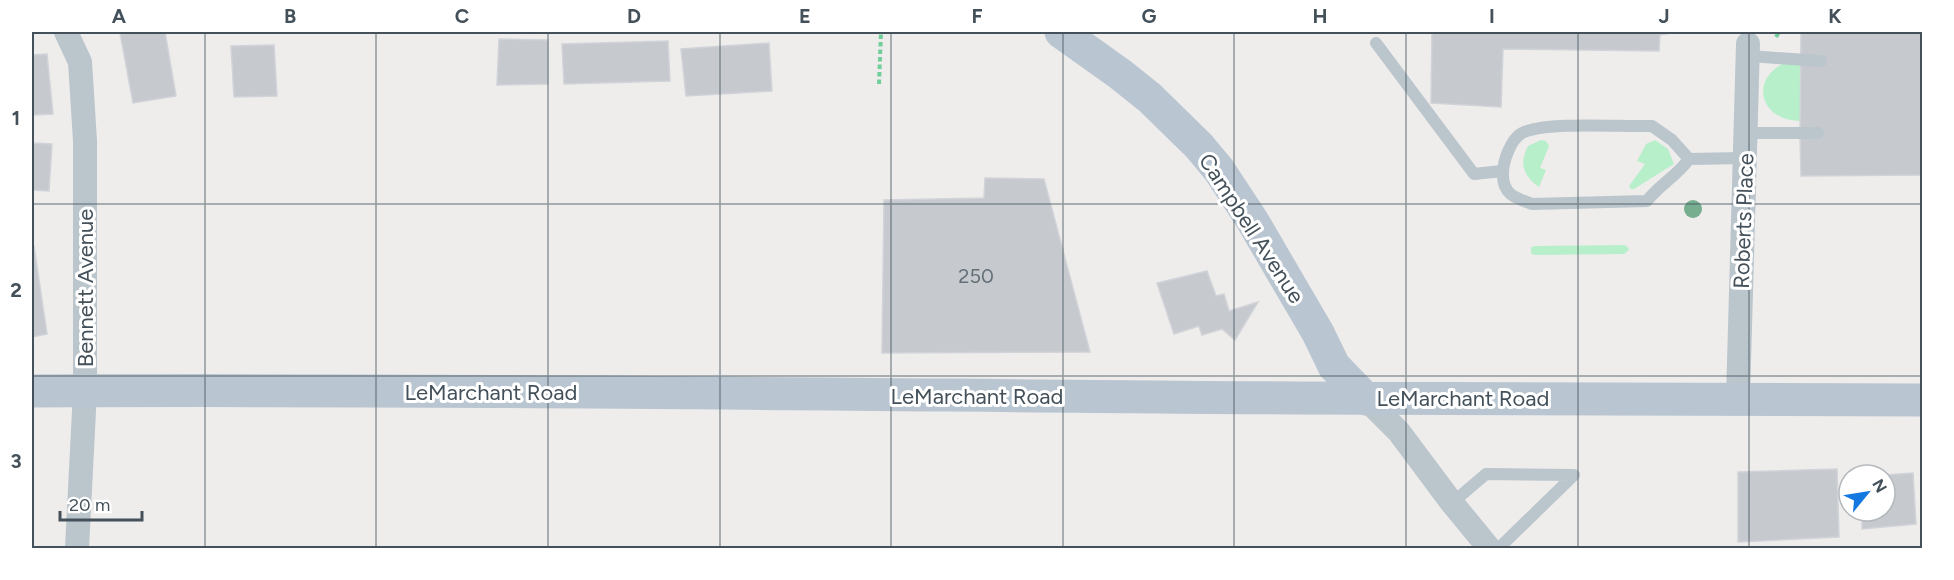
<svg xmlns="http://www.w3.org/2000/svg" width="1954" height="580" viewBox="0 0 1954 580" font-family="Figtree,sans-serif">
<rect width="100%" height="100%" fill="#efecec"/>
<path fill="#b8efcb" d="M1782,64H1800V121C1762,121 1749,82 1782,64Z
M1541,140L1546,141L1549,146L1540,168L1546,170L1539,187C1523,176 1519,163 1528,146Z
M1655,140L1668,149L1674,164L1634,189H1631L1629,186L1645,164L1637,161L1646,144Z
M1624,245L1627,246L1629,250L1624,254L1536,255L1531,254V247L1535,246Z"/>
<path fill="#c6cacf" stroke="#d0d3d8" stroke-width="1.5" d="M127,32H165L176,96L133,103L120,33Z
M1432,32H1671V33L1660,35L1659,51L1503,49L1501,107L1431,103Z
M1801,32H1922V175L1801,176L1800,135Z
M499,39L548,40V84L497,85Z
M668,41L670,81L564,84L562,44Z
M769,43L772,91L686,96L681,49Z
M274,45L277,96L234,97L231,46Z
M47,54L53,114L32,115V55Z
M32,143L52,144L49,191L32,190Z
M985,178L1044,179L1090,352L882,353L884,200L984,198Z
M32,246H34L47,334L32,337Z
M1207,271L1216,296L1224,294L1229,311L1258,302L1235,340L1222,329L1202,335L1199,326L1174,334L1157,283Z
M1837,469L1839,537L1738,542V472Z
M1913,473L1916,524L1862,529V511H1885V475Z"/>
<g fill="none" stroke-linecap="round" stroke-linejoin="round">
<path stroke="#70ce9b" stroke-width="4" stroke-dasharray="4.5 3" stroke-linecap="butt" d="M1776,37L1779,32
M879,84L881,32"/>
<path stroke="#bac5cc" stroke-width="12" d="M1376,43L1474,174L1502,171
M1749,56L1821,61
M1652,126L1672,140L1689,159C1677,176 1659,185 1647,201L1532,204C1515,198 1502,194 1503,173C1503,161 1511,139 1522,133C1546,121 1623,127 1652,126Z
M1746,133H1818
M1689,159L1744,158
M1452,503L1486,474L1574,475L1499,548"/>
<path stroke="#bac5cc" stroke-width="24" d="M66,32L80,62L85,141V391L77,548
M1738,398L1748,44
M1366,399L1399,432L1452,503L1489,548"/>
<path stroke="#b9c6d1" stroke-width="33" d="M1061,32L1120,74L1150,98L1199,146L1219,170L1252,220L1318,333L1334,366L1366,399
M32,391C453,389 874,395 1295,398C1504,400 1713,398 1922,400"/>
</g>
<circle fill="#77ae8f" cx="1693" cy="209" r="9"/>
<path fill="none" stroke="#44515a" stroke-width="1.5" stroke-opacity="0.55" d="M205,32V548M376,32V548M548,32V548M720,32V548M891,32V548M1063,32V548M1234,32V548M1406,32V548M1578,32V548M1749,32V548M32,204H1922M32,376H1922"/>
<g text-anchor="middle" stroke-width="6" stroke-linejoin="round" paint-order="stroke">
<g font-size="20" fill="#646f77">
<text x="976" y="283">250</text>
</g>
<g font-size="22" fill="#44515a" stroke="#fff">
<text transform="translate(1743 221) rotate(-88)" y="8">Roberts Place</text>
<text transform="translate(1252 228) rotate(57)" y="8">Campbell Avenue</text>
<text transform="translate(85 288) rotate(-90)" y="8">Bennett Avenue</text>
<text x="491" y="400">LeMarchant Road</text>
<text x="977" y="404">LeMarchant Road</text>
<text x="1463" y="406">LeMarchant Road</text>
</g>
</g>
<rect width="1954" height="580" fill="none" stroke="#ffffff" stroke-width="66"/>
<g transform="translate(1867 493) rotate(60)"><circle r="28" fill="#ffffff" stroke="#b4b9bd" stroke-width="1.5"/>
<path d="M0-4.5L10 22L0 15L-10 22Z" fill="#1478e1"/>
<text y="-9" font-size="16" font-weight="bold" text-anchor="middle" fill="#44515a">N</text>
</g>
<path d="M60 511v9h82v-9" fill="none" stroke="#44515a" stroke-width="3"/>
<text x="69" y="511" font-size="18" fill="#44515a" stroke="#ffffff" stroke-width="4.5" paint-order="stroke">20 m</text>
<rect x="33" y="33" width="1888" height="514" fill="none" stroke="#44515a" stroke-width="2"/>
<g font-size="20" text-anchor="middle" font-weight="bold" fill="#44515a">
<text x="119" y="23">A</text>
<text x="290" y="23">B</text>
<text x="462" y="23">C</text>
<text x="634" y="23">D</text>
<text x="805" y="23">E</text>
<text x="977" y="23">F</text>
<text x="1149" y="23">G</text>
<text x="1320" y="23">H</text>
<text x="1492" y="23">I</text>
<text x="1664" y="23">J</text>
<text x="1835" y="23">K</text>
<text x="16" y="125">1</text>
<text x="16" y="297">2</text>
<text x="16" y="468">3</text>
</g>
</svg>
